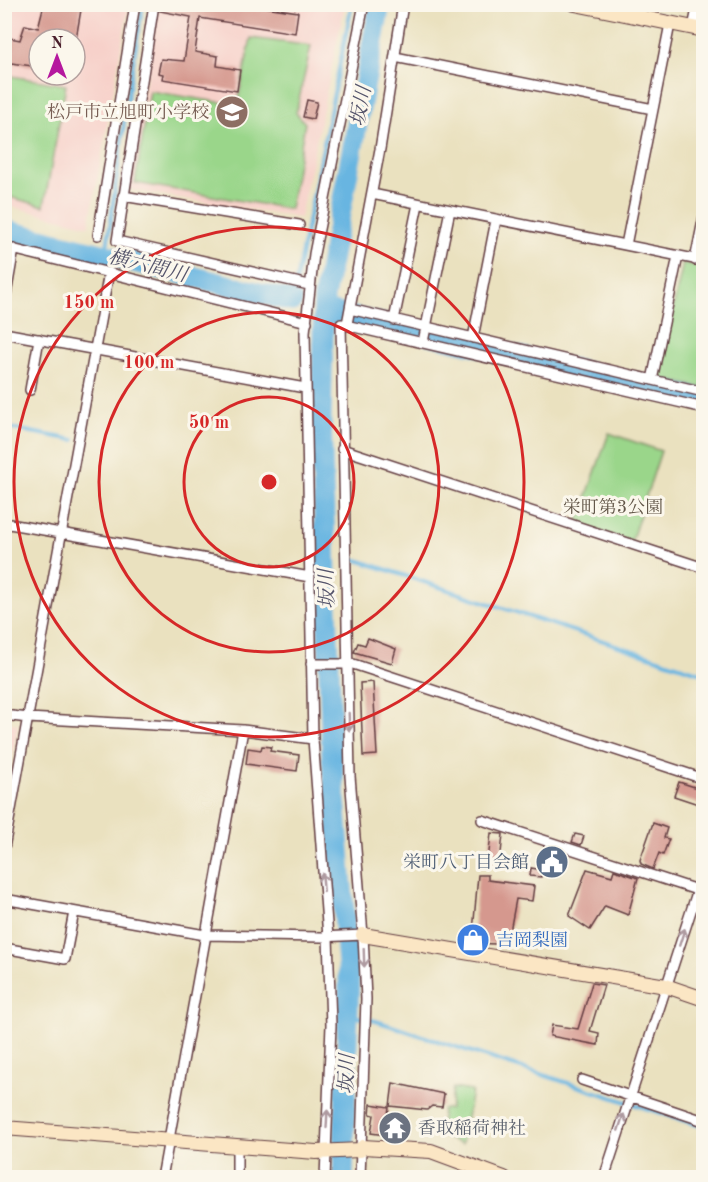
<svg xmlns="http://www.w3.org/2000/svg" width="708" height="1182" viewBox="0 0 708 1182" font-family="'Old Standard TT','Noto Serif JP',serif">
<rect width="100%" height="100%" fill="#fbf7ec"/>
<filter id="ink" filterUnits="userSpaceOnUse"><feTurbulence type="fractalNoise" baseFrequency=".0167" numOctaves="2"/><feDisplacementMap in="SourceGraphic" scale="12" xChannelSelector="R" yChannelSelector="G"/><feConvolveMatrix kernelMatrix="1 2 1 2 8 2 1 2 1" color-interpolation-filters="sRGB"/></filter>
<filter id="wash" filterUnits="userSpaceOnUse"><feTurbulence type="fractalNoise" baseFrequency=".008" numOctaves="4" result="noise"/><feDisplacementMap in="SourceGraphic" scale="24" xChannelSelector="R" yChannelSelector="G"/><feGaussianBlur stdDeviation="1.35" result="paint"/><feColorMatrix in="noise" values="0 0 0 0 0 0 0 0 0 0 0 0 0 0 0 0 0 1.4 0 .05"/><feComposite in="paint" operator="in"/></filter>
<g filter="url(#wash)">
<rect width="100%" height="100%" fill="#eae1bf"/>
<path fill="#f7d0c9" fill-rule="evenodd" d="M4,5H129L89,226L5,205ZM39,39H75V75H39Z
M159,5H345L300,218L132,190L128,187Z
M5,722L18,724L5,799L4,722Z"/>
<path fill="#9ad68a" stroke="#727a5a" stroke-width="1.5" d="M251,38L311,46L296,113L305,123L290,209L135,183L150,91L237,105Z
M5,75L66,85L44,206L5,196Z
M683,263L703,267V388L658,378Z
M609,433L661,451L631,542L576,526Z
M453,1088L472,1091L462,1144L441,1136L442,1109H450Z"/>
<g fill="none" stroke-linecap="round" stroke-linejoin="round">
<path stroke="#67b5e1" stroke-width="4" d="M106,255L128,94L143,4
M292,301L352,4
M4,427L74,440
M351,558L704,674
M349,1015L376,1021L704,1127"/>
<path stroke="#67b5e1" stroke-width="21" d="M4,230L292,301
M324,310L704,400
M343,1178L349,977L332,759L321,420L324,298L380,4"/>
</g>
<g id="blocks">
<path fill="#d5988e" d="M44,4H82L76,39H39V67L4,62V37L20,40L25,25L38,28Z
M161,4H246L298,12L295,33L200,18L195,52L218,56L217,66L240,70L237,91L162,79L163,74L158,73L161,59L184,61L191,17L160,11Z
M307,100L317,102L313,119L303,117Z
M368,638L396,649L392,663L354,652L358,643L365,645Z
M373,682L377,755L363,756L360,683Z
M262,746L271,747L270,751L299,755L297,771L246,764L248,748L261,750Z
M679,782L704,790V806L674,796Z
M653,823L667,828L664,838L669,839L663,855L659,853L653,869L641,864L640,860Z
M491,833L503,834L500,863L488,862Z
M575,834L584,836L581,845L572,842Z
M548,849L563,853L557,871L554,875L541,871V877L530,876L531,868L542,870Z
M587,869L612,876L614,870L638,878L628,915L605,906L590,930L569,916Z
M478,875H488V880L534,886L532,901L516,899L509,937L498,935L497,944L464,943L465,931L473,932Z
M592,983L604,985L590,1031L599,1033L598,1045L550,1036L552,1025L578,1029Z
M393,1083L444,1094L442,1107L432,1106L427,1110L390,1106Z
M371,1104L389,1107L385,1135L371,1133L374,1115L370,1114Z"/>
</g>
</g>
<g filter="url(#ink)">
<use href="#blocks" fill-opacity="0" stroke="#623c41" stroke-width="1.5"/>
<g fill="none" stroke-linecap="round" stroke-linejoin="round">
<g stroke="#623c41" stroke-width="12">
<path id="street" d="M154,4L117,241L309,285
M693,28L698,4
M395,57L653,109
M372,194L704,261
M123,196L299,225
M98,235L135,4
M626,245L670,24
M4,247L307,322
M695,260L704,216
M4,306L14,249
M350,309L704,392
M394,320L418,204
M347,324L380,149L403,4
M4,333L305,388
M473,338L496,220
M423,342L450,210
M652,380L678,256
M30,390L39,339
M342,449L704,568
M4,523L310,577
M311,664H353L704,779
M4,715L28,718L243,730L313,739
M482,820L697,890
M4,848L109,272
M4,899L205,935L321,937L363,935
M4,948L65,959L74,912
M582,1080L704,1121
M237,1146V1178
M162,1178L243,730
M325,1178L331,1025L328,937L313,739L305,332L314,254L364,4
M360,1178L366,999L363,935L350,776L341,324L704,408
M604,1178L704,871"/>
</g>
<g stroke="#623c41" stroke-width="16">
<path id="secondary" d="M575,4L704,30
M363,935L666,986L704,999
M4,1128L316,1152L360,1150L363,1147L431,1151L504,1178"/>
</g>
<use href="#street" stroke="#fff" stroke-width="9"/>
<use href="#secondary" stroke="#fbe6c4" stroke-width="14"/>
</g>
<defs><path id="oneway-shaft" d="M-6 0H5M1.5-3L5.5 0L1.5 3" fill="none" stroke-width="1.6" stroke-linecap="round" stroke-linejoin="round" transform="scale(1.5)"/></defs>
<g stroke="#ae9aa0">
<use href="#oneway-shaft" transform="translate(349 722) rotate(88)"/>
<use href="#oneway-shaft" transform="translate(323 882) rotate(-95)"/>
<use href="#oneway-shaft" transform="translate(682 937) rotate(-72)"/>
<use href="#oneway-shaft" transform="translate(364 958) rotate(88)"/>
<use href="#oneway-shaft" transform="translate(327 1119) rotate(-87)"/>
<use href="#oneway-shaft" transform="translate(621 1122) rotate(-72)"/>
</g>
</g>
<g fill="none" stroke="#d62828" stroke-width="3">
<circle cx="269" cy="482" r="85"/>
<circle cx="269" cy="482" r="170"/>
<circle cx="269" cy="482" r="255"/>
</g>
<defs>
<g id="school-disc" transform="scale(1.725)"><circle r="9.5" fill="#8d6e63" stroke="#fbf7ec"/><path d="M0-5L7-2L0 1L-7-2ZM-4 1L0 2.5L4 1V4Q0 6-4 4Z" fill="#fff"/></g>
<g id="civic-disc" transform="scale(1.725)"><circle r="9.5" fill="#5c6f8a" stroke="#fbf7ec"/><path d="M-.6-6.5H3V-4.5H.6V-3L4-1V1h2V6H-6V1h2V-1L-.6-3ZM-1.2 2.5V6h2.4V2.5Z" fill="#fff"/></g>
<g id="shop-disc" transform="scale(1.725)"><circle r="9.5" fill="#3f7fe0" stroke="#fbf7ec"/><path d="M-5-2.5h2.3a2.7 3.5 0 0 1 5.4 0H5L5.5 6h-11ZM-1.5-2.5h3a1.5 2.3 0 0 0-3 0Z" fill="#fff"/></g>
<g id="temple-disc" transform="scale(1.725)"><circle r="9.5" fill="#6b7280" stroke="#fbf7ec"/><path d="M0-6L5-2H3V0L6.5 2.5H4V6H1.5V3h-3V6H-4V2.5H-6.5L-3 0V-2H-5Z" fill="#fff"/></g>
</defs>
<g fill-rule="evenodd">
<use href="#school-disc" x="232" y="112"/>
<use href="#civic-disc" x="552" y="862"/>
<use href="#shop-disc" x="473" y="940"/>
<use href="#temple-disc" x="395" y="1128"/>
</g>
<g text-anchor="middle" stroke-width="6" stroke-linejoin="round" paint-order="stroke">
<g font-size="18" fill="#785e54" stroke="#fbf7ec" text-anchor="end">
<text x="209" y="118">松戸市立旭町小学校</text>
</g>
<g font-size="18" fill="#625648" stroke="#fbf7ec">
<text x="613" y="513">栄町第3公園</text>
</g>
<g font-size="18" fill="#4e5e75" stroke="#fbf7ec" text-anchor="end">
<text x="529" y="868">栄町八丁目会館</text>
</g>
<g font-size="18" fill="#366cbe" stroke="#fbf7ec" text-anchor="start">
<text x="496" y="946">吉岡梨園</text>
</g>
<g font-size="18" fill="#5b616d" stroke="#fbf7ec" text-anchor="start">
<text x="418" y="1134">香取稲荷神社</text>
</g>
<g font-size="20" font-style="italic" fill="#54546b" stroke="#fbf7ec">
<text transform="translate(360 106) rotate(-79)" y="7">坂川</text>
<text transform="translate(148 265) rotate(14)" y="7">横六間川</text>
<text transform="translate(326 589) rotate(-92)" y="7">坂川</text>
<text transform="translate(346 1074) rotate(-88)" y="7">坂川</text>
</g>
</g>
<circle cx="269" cy="482" r="9" fill="#d62828" stroke="#fbf7ec" stroke-width="3"/>
<g font-size="18" text-anchor="middle" font-weight="bold" fill="#d62828" stroke="#fbf7ec" stroke-width="6" stroke-linejoin="round" paint-order="stroke">
<text x="89" y="308">150 m</text>
<text x="149" y="368">100 m</text>
<text x="209" y="428">50 m</text>
</g>
<rect width="708" height="1182" fill="none" stroke="#fbf7ec" stroke-width="24"/>
<g transform="translate(57 57)"><circle r="28" fill="#fbf7ec" stroke="#b4a19f" stroke-width="1.5"/>
<path d="M0-4.5L10 22L0 15L-10 22Z" fill="#b5179e"/>
<text y="-9" font-size="16" font-weight="bold" text-anchor="middle" fill="#4a1f2b">N</text>
</g>
</svg>
